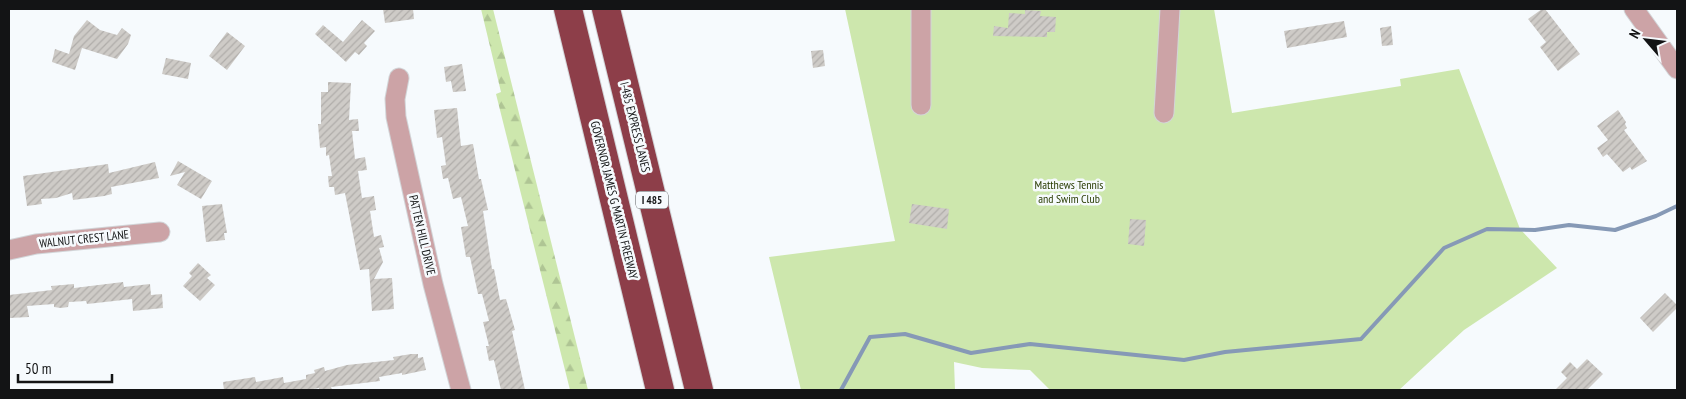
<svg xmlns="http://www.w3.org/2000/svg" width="1686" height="399" viewBox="0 0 1686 399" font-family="'PT Sans Narrow',sans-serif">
<defs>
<pattern id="forest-firs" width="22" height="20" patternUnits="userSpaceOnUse" patternTransform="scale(1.25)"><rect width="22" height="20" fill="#cde7ad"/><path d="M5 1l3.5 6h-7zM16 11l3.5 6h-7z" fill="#afc594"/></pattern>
<pattern id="building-hatch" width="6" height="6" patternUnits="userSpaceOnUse" patternTransform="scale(1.25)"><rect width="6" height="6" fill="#cecbc7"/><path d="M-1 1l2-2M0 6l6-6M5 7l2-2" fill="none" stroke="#b0adaa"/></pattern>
</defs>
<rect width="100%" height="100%" fill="#f6fafd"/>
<path fill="url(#forest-firs)" d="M481,9H493L588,390H570L496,94L501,92Z"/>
<path fill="#cde7ad" d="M845,9H1214L1232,113L1401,86L1400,79L1459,69L1520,229L1557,268L1464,330L1399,390H1050L1030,370L982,368L954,362L955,390H801L769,257L895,241Z"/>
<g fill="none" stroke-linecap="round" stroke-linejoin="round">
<path stroke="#8699b6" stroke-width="4" d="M841,390L870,337L905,334L971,353L1030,344L1184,360L1225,352L1361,339L1444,248L1487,229L1535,230L1569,225L1615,230L1656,216L1677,206"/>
</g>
<path fill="url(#building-hatch)" d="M383,9H413L414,19L385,23Z
M1542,9H1545L1580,54L1558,71L1540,47L1546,42L1528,19Z
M1025,10L1041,11L1040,16L1056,17L1055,32H1047V37L993,36L994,26L1008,28L1009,13L1025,14Z
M87,20L100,30L117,35L122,28L131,35L128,44L117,59L82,48L75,70L52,62L55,49L69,54L74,36Z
M362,20L375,31L364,43L367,46L359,55L355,52L346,62L315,34L323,25L343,42Z
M1344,21L1347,37L1287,48L1284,31Z
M1391,26L1393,45L1382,46L1380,28Z
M227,32L245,46L227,70L209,56Z
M823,50L825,66L813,68L811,51Z
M166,58L191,63L188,79L162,74Z
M462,64L466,91L453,92L451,81L446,82L444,67Z
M328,82L351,83L349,120L358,119L359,131H352L355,159L365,157L367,170L358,171L362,198L374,196L376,210L370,211L374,237L381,235L384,247L379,248L383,262L374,279L392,278L394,309L372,311L369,269L360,270L345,193L335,195L334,187H329L328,176H332L329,155L326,156V147L320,148L318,124H321V92H328Z
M457,108L461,146L473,144L479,179H481L488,210L483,211L492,269H494L500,300L506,299L515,330L512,331L525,390H501L494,360L489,361L486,346H489L483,322L489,321L482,294H478L470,257H466L461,227L468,226L461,197L453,199L448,178L443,179L441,166L446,165L442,137L437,138L434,110Z
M1618,110L1626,122L1625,124L1627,128L1624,130L1647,161L1632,170L1630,167L1623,172L1607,154L1603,157L1597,148L1608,140L1597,126Z
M178,161L212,181L201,199L177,185L185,172L170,176Z
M155,162L159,178L111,187L112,194L104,196L73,200L72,193L56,198L41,199L42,204L27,206L23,176L108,164L109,173Z
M222,204L227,233H224L225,240L206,242L202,206Z
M912,204L949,209L947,229L909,223Z
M1130,219L1146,220L1144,246L1128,244Z
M198,263L211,275L207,278L215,285L200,301L183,286L192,276L189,273Z
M123,282L124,287L150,284L151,295L162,294L163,308L133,311L132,299L87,304L86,301L69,302L68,307L61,308L54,307V304L27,306L29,317L9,318V295L52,290L51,286L74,284V288Z
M1665,293L1677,305V308L1653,332L1640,318Z
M411,354H418V358L423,357L426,370L402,375V373L379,377L380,381L331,387L332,390H319V388L307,390H224L223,382L255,377L256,382L283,377L284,383L306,379V375L315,373L314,370L324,367L325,371L347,365L394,360L393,357Z
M1587,359L1603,374L1587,390H1555L1567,378L1561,372L1570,362L1577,369Z"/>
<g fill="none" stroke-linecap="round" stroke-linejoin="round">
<g stroke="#d2d5d8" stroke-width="21">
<path id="minor" d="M921,9V105
M1634,9L1677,69
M399,78L395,99L396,117L433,284L461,390
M1164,113L1170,9
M9,250L36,244L160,232"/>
</g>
<g stroke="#d2d5d8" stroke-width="30">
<path id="highway" d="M568,9L660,390
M606,9L699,390"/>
</g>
<use href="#minor" stroke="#cca3a6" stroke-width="19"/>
<use href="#highway" stroke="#8d3e49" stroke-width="28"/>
</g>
<g text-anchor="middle" stroke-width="5" stroke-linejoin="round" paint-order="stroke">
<rect fill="#f6fafd" stroke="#57595b" stroke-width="1" x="636" y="191.5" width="32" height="17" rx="4"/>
<g font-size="11" font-weight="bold" fill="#131415">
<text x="652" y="204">I 485</text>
</g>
<g font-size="12" fill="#131415" stroke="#f6fafd">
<text transform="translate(635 127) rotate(76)" y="4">I-485 EXPRESS LANES</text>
<text transform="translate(614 200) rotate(76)" y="4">GOVERNOR JAMES G MARTIN FREEWAY</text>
<text transform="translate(422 235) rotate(77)" y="4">PATTEN HILL DRIVE</text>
<text transform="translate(84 239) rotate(-6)" y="4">WALNUT CREST LANE</text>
</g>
<g font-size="12" fill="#2b3e05" stroke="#f6fafd">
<text x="1069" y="189">Matthews Tennis<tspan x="1069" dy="14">and Swim Club</tspan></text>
</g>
</g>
<rect width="1686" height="399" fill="none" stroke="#131415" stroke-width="20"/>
<g transform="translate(1646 40) rotate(298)" stroke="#f6fafd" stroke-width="4" paint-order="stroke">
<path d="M0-4L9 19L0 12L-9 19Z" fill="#131415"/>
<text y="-8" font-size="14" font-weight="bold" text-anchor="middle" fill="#131415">N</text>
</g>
<path d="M18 374v8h94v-8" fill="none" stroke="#131415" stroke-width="2.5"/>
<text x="25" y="374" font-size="15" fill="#131415" stroke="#f6fafd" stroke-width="4" paint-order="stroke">50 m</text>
</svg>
